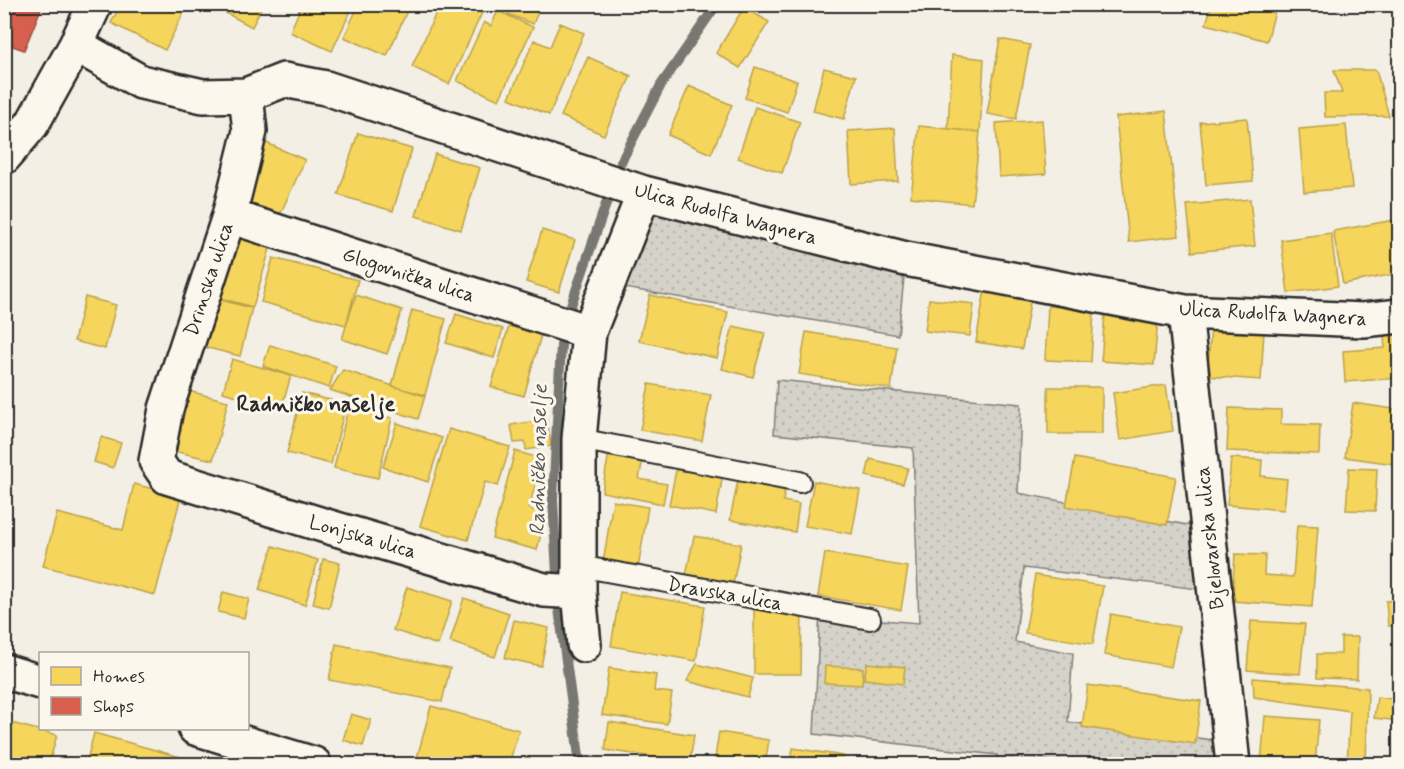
<svg xmlns="http://www.w3.org/2000/svg" width="1404" height="769" viewBox="0 0 1404 769" font-family="Mynerve,sans-serif">
<defs>
<pattern id="grass-dots" width="8" height="8" patternUnits="userSpaceOnUse" patternTransform="scale(1.5)"><rect width="8" height="8" fill="#d5d2c9"/><path d="M2 2h.1M6 6h.1" fill="none" stroke="#b7b4ad" stroke-width="1.8" stroke-linecap="round"/></pattern>
</defs>
<rect width="100%" height="100%" fill="#f3efe4"/>
<filter id="ink" filterUnits="userSpaceOnUse"><feTurbulence type="fractalNoise" baseFrequency=".0167" numOctaves="2"/><feDisplacementMap in="SourceGraphic" scale="12" xChannelSelector="R" yChannelSelector="G"/><feConvolveMatrix kernelMatrix="1 2 1 2 8 2 1 2 1" color-interpolation-filters="sRGB"/></filter>
<g filter="url(#ink)">
<path fill="url(#grass-dots)" stroke="#807e7a" stroke-width="1.5" d="M644,193L906,259L898,335L607,285Z
M777,380L1021,404L1018,493L1208,529L1215,591L1024,568L1015,642L1073,653L1068,722L1230,742L1233,764H996L997,755L814,734L820,610L870,619L919,623L913,448L774,434Z"/>
<path fill="#f6d55c" stroke="#b9a24d" stroke-width="1.5" d="M121,4H188L165,50L111,23Z
M209,4H263L252,27Z
M302,4H354L332,51L290,32Z
M359,4H410L387,56L344,37Z
M440,4H486L449,84L412,67Z
M512,4H541L533,24L508,14Z
M1212,4H1277L1267,41L1206,24Z
M744,7L769,22L740,68L716,53Z
M498,11L533,27L499,100L457,81L484,22L491,26Z
M560,23L584,33L549,115L509,98L534,40L550,47Z
M1000,39L1030,45L1016,119L987,114Z
M952,55L984,59L980,132L948,129Z
M588,57L631,76L604,135L561,116Z
M755,67L797,81L787,112L745,98Z
M824,68L856,76L844,119L813,111Z
M1334,70H1376L1389,116L1325,117L1324,93H1342Z
M689,86L732,105L711,154L668,135Z
M755,107L800,122L782,173L738,158Z
M1166,111L1179,236L1129,242L1116,117Z
M1247,118L1253,181L1206,185L1200,122Z
M1042,120L1046,174L999,177L996,123Z
M1346,125L1352,188L1304,192L1299,129Z
M919,126L980,132L972,204L911,197Z
M895,128L898,181L851,184L848,131Z
M358,133L412,149L393,211L338,195Z
M262,141L305,160L278,219L236,199Z
M435,154L480,168L461,230L416,216Z
M1250,199L1255,246L1192,252L1187,205Z
M1400,219V273L1343,284L1333,231Z
M542,230L575,240L559,292L526,282Z
M226,232L271,245L253,307L208,295Z
M1331,233L1338,286L1288,293L1281,240Z
M273,258L358,280L346,325L261,302Z
M985,289L1031,297L1022,349L976,342Z
M356,295L402,310L387,354L342,339Z
M650,295L728,312L717,358L639,341Z
M85,297L116,305L105,349L74,341Z
M208,297L252,308L240,356L196,345Z
M929,299L974,304L970,336L925,331Z
M1048,306L1094,309L1091,362L1045,360Z
M412,310L446,319L425,395L392,386Z
M456,314L503,329L494,358L446,343Z
M1105,314L1158,318L1154,365L1101,361Z
M509,326L541,335L524,396L491,387Z
M733,326L765,333L753,377L722,369Z
M1400,326V378L1345,382L1343,351L1385,348L1383,327Z
M1211,327L1264,331L1261,380L1207,376Z
M806,332L897,347L891,389L799,374Z
M270,345L336,366L329,388L263,366Z
M232,359L291,376L281,409L223,392Z
M343,370L425,396L418,419L330,390Z
M649,384L711,395L702,441L640,430Z
M1166,385L1173,431L1120,440L1113,393Z
M1048,387H1102V434H1048Z
M184,390L228,401L213,460L169,450Z
M302,393L346,404L331,464L287,453Z
M1353,403L1400,410V424L1394,464L1345,457Z
M348,408L392,418L378,478L334,468Z
M1229,408L1281,410V424L1320,425L1319,454L1227,451Z
M547,419L551,446L526,450L525,442L514,443L511,425Z
M397,423L442,438L428,482L383,467Z
M449,429L510,447L498,486L485,482L468,540L420,526Z
M101,437L121,443L113,468L94,462Z
M610,447L644,453L639,479L667,484L663,504L602,492Z
M515,451L542,459L529,509L546,513L537,550L492,538Z
M1075,458L1176,477L1167,525L1066,506Z
M1231,458L1262,460L1261,476L1287,479L1284,510L1227,505Z
M870,459L908,468L903,484L866,476Z
M678,460L724,468L716,514L669,505Z
M1349,468L1377,469L1375,511L1346,510Z
M739,475L786,484L783,501L799,504L795,532L730,520Z
M814,481L860,490L852,534L805,526Z
M134,484L181,496L155,595L43,566L57,513L123,530Z
M613,501L648,507L638,569L603,563Z
M1297,525L1318,526L1312,607L1232,601L1235,554L1265,555L1264,575L1293,577Z
M694,536L741,544L732,589L685,580Z
M273,546L318,560L305,605L259,590Z
M825,553L908,567L901,610L818,596Z
M323,559L340,563L329,608L313,604Z
M1035,575L1103,586L1093,644L1025,633Z
M407,587L452,601L438,645L393,630Z
M223,592L249,599L244,618L218,612Z
M620,592L705,606L696,661L611,646Z
M464,598L509,613L495,657L450,642Z
M1400,600V625L1388,626L1386,601Z
M754,608H802L801,674H754Z
M1111,614L1179,627L1171,667L1104,655Z
M514,620L549,628L541,666L505,658Z
M1251,621L1305,624L1300,674L1247,670Z
M1341,637H1358L1357,679L1317,678V654H1341Z
M336,644L450,668L442,702L329,680Z
M1393,660H1400V692H1392Z
M867,663L905,667L903,684L864,679Z
M697,664L753,678L748,697L687,681Z
M825,666L863,668L862,685L824,683Z
M609,668L656,675L654,691L672,693L667,724L602,715Z
M1253,678L1368,688L1366,764H1347L1350,711L1254,697Z
M1088,685L1201,701L1195,744L1082,727Z
M1377,697L1400,700V721L1374,718Z
M431,706L519,730L509,764H443L417,758Z
M351,714L371,720L363,746L343,740Z
M1265,716L1319,720L1315,764H1261Z
M4,721L57,735L49,764H24L4,759Z
M609,722L694,735L690,762L605,750Z
M719,732L769,740L765,764H714Z
M94,733L184,758L183,764H86Z
M793,748L843,756L842,764H790Z
M640,760L670,764H639Z"/>
<path fill="#d6604d" stroke="#a35043" stroke-width="1.5" d="M4,4H43L24,50L4,43Z"/>
<g fill="none" stroke-linecap="round" stroke-linejoin="round">
<path stroke="#787772" stroke-width="10" d="M621,162L661,85L717,4
M570,308L607,201
M557,575L553,499L561,345
M559,609L580,764"/>
<g stroke="#2b2b2b" stroke-width="24">
<path id="lane" d="M579,439L800,482
M579,566L870,619"/>
</g>
<g stroke="#2b2b2b" stroke-width="38">
<path id="street" d="M76,45L141,82L203,96L246,95L284,80L326,88L644,193L906,259L1185,312L1363,320L1400,316
M246,95L250,131L229,216L166,409L156,461L167,477L326,526L544,590L579,592
M4,157L32,124L76,45L95,4
M229,216L589,332
M1185,312L1233,764
M584,645L579,592V439L589,332L644,193
M4,671L40,682
M195,728L314,764"/>
</g>
<use href="#lane" stroke="#fbf7ec" stroke-width="20"/>
<use href="#street" stroke="#fbf7ec" stroke-width="33"/>
</g>
</g>
<g text-anchor="middle" stroke-width="6" stroke-linejoin="round" paint-order="stroke">
<g font-size="20" fill="#2b2b2b" stroke="#fbf7ec">
<text transform="translate(726 213) rotate(15)" y="7">Ulica Rudolfa Wagnera</text>
<text transform="translate(409 274) rotate(18)" y="7">Glogovnička ulica</text>
<text transform="translate(208 279) rotate(-72)" y="7">Drinska ulica</text>
<text transform="translate(1273 313) rotate(3)" y="7">Ulica Rudolfa Wagnera</text>
<text transform="translate(363 536) rotate(16)" y="7">Lonjska ulica</text>
<text transform="translate(1209 538) rotate(-96)" y="7">Bjelovarska ulica</text>
<text transform="translate(725 593) rotate(10)" y="7">Dravska ulica</text>
</g>
<g font-size="21" font-style="italic" fill="#585755" stroke="#fbf7ec">
<text transform="translate(538 460) rotate(-89)" y="7">Radničko naselje</text>
</g>
<g font-size="22" font-weight="bold" fill="#2b2b2b" stroke="#fbf7ec">
<text x="316" y="411">Radničko naselje</text>
</g>
</g>
<rect width="1404" height="769" fill="none" stroke="#fbf7ec" stroke-width="24"/>
<rect x="12" y="12" width="1380" height="745" fill="none" stroke="#2b2b2b" stroke-width="2" filter="url(#ink)"/>
<rect x="39" y="652" width="210" height="78" fill="#fbf7ec" stroke="#a8a59f" stroke-width="1.5"/>
<rect x="51" y="667" width="30" height="18" fill="#f6d55c" stroke="#a8a59f" stroke-width="1.5"/>
<text x="93" y="682" font-size="18" fill="#2b2b2b">Homes</text>
<rect x="51" y="697" width="30" height="18" fill="#d6604d" stroke="#a8a59f" stroke-width="1.5"/>
<text x="93" y="712" font-size="18" fill="#2b2b2b">Shops</text>
</svg>
